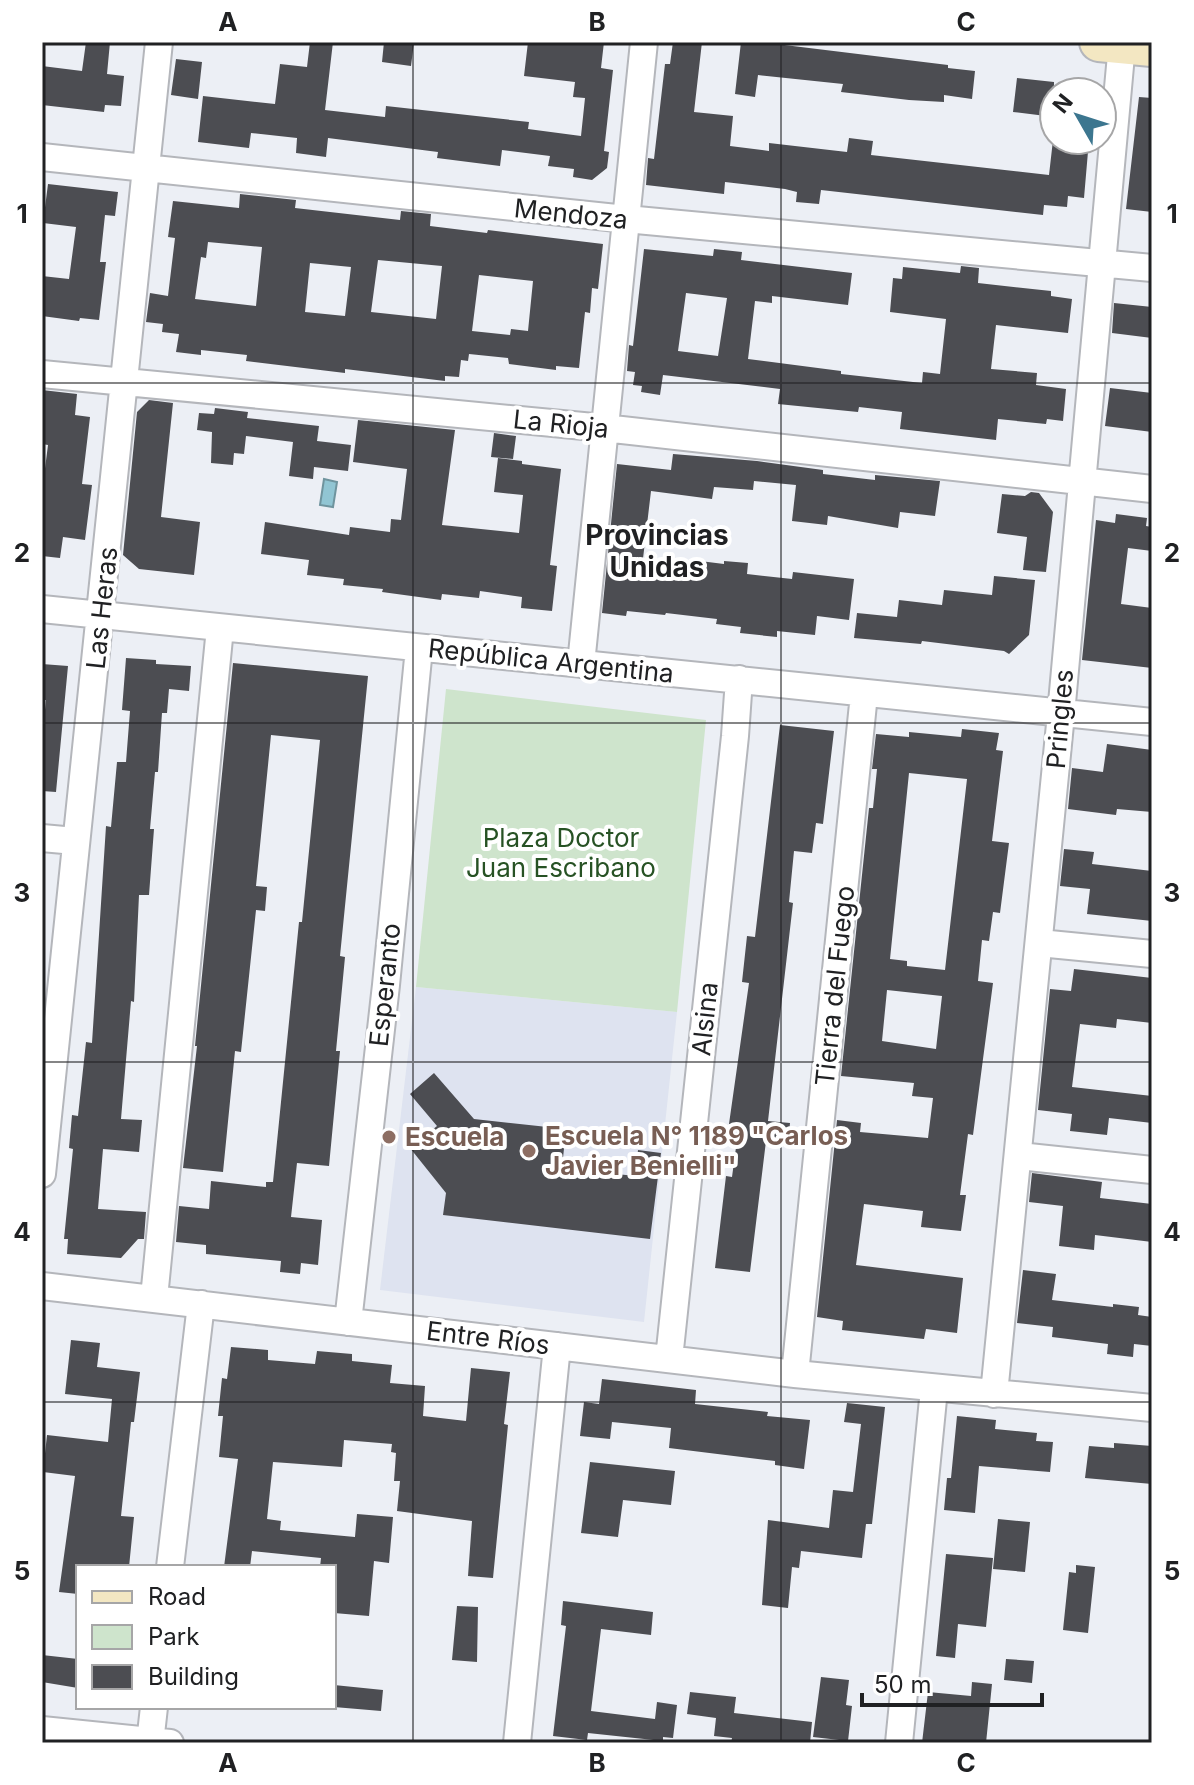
<svg xmlns="http://www.w3.org/2000/svg" width="1194" height="1785" viewBox="0 0 1194 1785" font-family="Inter,sans-serif">
<rect width="100%" height="100%" fill="#eceff5"/>
<path fill="#dee3f0" d="M416,987L677,1012L644,1322L380,1290Z"/>
<path fill="#cee4cc" d="M446,689L706,720L677,1012L416,987Z"/>
<path fill="#91c5d3" stroke="#6f949e" stroke-width="2" d="M324,479L337,482L333,507L320,505Z"/>
<path fill="#4c4d52" fill-rule="evenodd" d="M86,42H110L107,74L124,76L121,106L105,105L104,112L42,105V66L82,71Z
M310,42H333L325,110L385,117L386,106L529,122L528,129L581,136L585,98L573,97L575,82L524,76L528,42H604L601,68L613,70L604,151L609,152L607,168L592,180L573,177L574,169L548,166L550,156L502,150L500,166L437,158L438,152L328,138L326,157L296,153L297,138L251,133L249,148L198,142L203,96L275,104L280,64L307,67Z
M384,42H414L411,66L382,62Z
M673,42H702L694,112L733,116L730,146L769,151V143L847,152L849,138L873,141L871,155L1049,175L1053,140H1089L1084,198L1068,196L1067,207L1044,205L1043,215L821,190L819,204L796,202L797,192L785,189L725,182L724,194L646,185L648,158L654,159L665,64H670Z
M741,42H760L948,65V68L975,71L972,99L944,95V102L909,100L841,92L843,84L758,75L755,97L735,94Z
M176,59L202,62L198,99L171,95Z
M1017,78L1054,82V117L1013,112Z
M1139,97L1152,98V212L1126,209Z
M48,184L118,192L115,216L105,215L100,262H106L99,320L80,318L79,321L42,316V276L69,279L76,227L43,223Z
M240,194L296,200L295,208L400,220L401,211L431,214L430,226L487,233L488,230L603,244L598,289L592,288L590,313L585,312L579,368L556,366V370L509,364L508,358L469,354L468,361L461,360L459,377L445,376V381L345,369V373L246,361L247,355L201,350V355L176,352L179,334L162,332L163,324L146,322L150,293L168,296L175,238L168,237L173,201L239,208ZM208,242L262,247L256,306L195,299L201,257L206,258ZM378,260L442,266L436,319L371,312ZM310,263L351,267L345,316L305,312ZM479,275L533,281L528,331L511,329L510,335L472,331Z
M644,249L713,256L714,249L742,252L741,260L852,273L848,305L772,296V303L755,301L748,359L841,371V374L922,383L923,372L940,374L946,319L890,312L893,278L902,279L903,267L960,273L961,266L979,268L978,283L1051,291V296L1072,299L1068,333L996,325L991,369L1037,373L1036,385L1066,389L1063,421L1047,419L1046,424L998,419L996,440L900,429L902,412L859,407L858,412L778,404L780,389L663,375L660,395L641,392L642,386L633,385L635,372L627,371L629,345L633,346ZM686,293L727,298L718,356L678,351Z
M1114,303L1152,307V338L1112,333Z
M1110,388L1152,393V432L1105,426Z
M42,390L77,394L75,415L90,417L82,484L92,485L85,540L63,537L60,558L42,556V492L48,445L42,444Z
M149,400L173,403L161,517L200,522L194,575L139,569L123,555L137,412Z
M215,408L248,412L247,418L319,426L317,441L351,445L348,471L314,467L313,479L289,476L293,442L246,436L244,454L234,453L233,465L211,463L212,432L197,430L199,413L214,414Z
M358,420L455,430L442,525L519,533L523,495L494,492L498,458L522,461V464L561,469L550,565L557,566L552,611L521,608L522,597L480,591L479,598L442,594L441,600L382,592L383,589L343,585L344,579L307,575L309,560L261,554L265,522L349,535L350,527L390,532L391,519L401,520L407,469L353,462Z
M494,433L516,436L513,459L491,457Z
M673,454L757,461L823,470V474L875,480V475L940,481L935,516L900,512L898,528L828,516L827,525L792,521L796,485L754,481L753,490L714,487L712,499L651,491L642,567L690,573L692,560L724,564V561L748,563L747,574L792,579L793,572L854,579L849,620L817,616L815,635L777,631V637L740,633L741,627L716,624L717,619L666,613L665,615L627,611L626,616L602,613L617,464L671,470Z
M1031,492L1039,493L1053,512L1046,572L1023,570L1027,537L997,533L1002,494L1025,496Z
M1116,514L1147,518L1146,526L1152,527V551L1128,548L1121,604L1152,608V668L1082,660L1096,520L1115,523Z
M994,576L1035,580L1029,635L1009,654L1004,651L922,641L921,644L854,638L857,613L897,617L899,600L942,605L944,590L992,595Z
M126,658L156,660V664L191,666L189,691L169,689L167,713H162L158,772H155L150,829H154L149,895H139L134,1002L131,1001L121,1119L142,1120L139,1152L103,1149L98,1209L146,1212L144,1239H138L121,1258L67,1254L68,1239H64L73,1149L69,1148L72,1115L78,1116L86,1042L92,1043L106,826L111,827L117,762H126L130,711L122,710Z
M233,663L368,676L340,956L345,957L336,1051H340L329,1166L297,1163L291,1217L322,1220L318,1265L301,1263L300,1274L280,1272L281,1261L206,1254V1245L176,1242L179,1206L209,1209L211,1181L266,1187V1182H273L299,922H302L320,740L271,735L256,886L267,887L265,911L256,910L241,1052L235,1051L223,1172L183,1168L197,1046H195Z
M42,664L68,666L56,792L42,791V739L46,700H42Z
M780,725L834,731L823,824L816,823L812,853L794,851L789,902L793,903L768,1121L790,1123L788,1144L766,1141L750,1272L715,1268L726,1176L732,1177L739,1125L729,1124L749,983L742,982L747,936L755,937Z
M962,729L999,733L996,750L1003,751L992,841L1009,843L1000,913L993,912L989,941L982,940L978,981L993,983L973,1135L968,1134L960,1195H966L961,1231L921,1227L923,1211L864,1204L856,1265L963,1278L957,1333L926,1329L924,1339L842,1330L843,1321L817,1317L837,1120L861,1123L860,1132L928,1138L933,1098L912,1096L914,1083L841,1076L869,808H873L877,769H872L876,734L909,737V732L961,737ZM909,773L967,779L945,970L907,966V961L890,959ZM887,990L942,996L936,1049L882,1041Z
M1107,744L1152,750V812L1117,809L1116,815L1068,809L1072,768L1103,772Z
M1064,849L1094,852L1092,864L1152,871V921L1087,914L1090,889L1060,886Z
M1074,969L1152,978V1023L1117,1019L1116,1028L1080,1024L1072,1087L1152,1096V1123L1109,1118L1107,1135L1070,1131L1072,1114L1038,1110L1050,989L1071,991Z
M434,1073L474,1119L566,1129L562,1168L635,1176L638,1150L661,1153L650,1239L443,1215L446,1193L410,1148L437,1126L410,1094Z
M1032,1173L1102,1182L1100,1198L1152,1204V1242L1095,1235L1094,1250L1059,1246L1063,1206L1029,1202Z
M1023,1270L1056,1274L1052,1300L1113,1307V1304L1139,1307L1138,1315L1152,1317V1346L1134,1344L1133,1357L1107,1354L1108,1344L1052,1337L1053,1327L1017,1323Z
M71,1340L100,1343L97,1367L140,1372L134,1422H131L121,1516L134,1517L129,1567H78V1594L59,1592L75,1476L43,1472L47,1435L108,1442L112,1399L65,1394Z
M231,1347L268,1350V1360L315,1364L317,1351L352,1354V1361L392,1365L390,1383L425,1386L423,1416L466,1421L471,1368L510,1372L504,1424L508,1425L493,1578L468,1576L472,1521L397,1511L400,1481H394L396,1453L391,1452L392,1444L344,1440L342,1467L273,1462L267,1519L281,1521L280,1530L355,1537L357,1514L393,1517L389,1563L374,1561L369,1616L334,1613V1567H320L321,1558L252,1551L250,1567H224L238,1459L219,1457L223,1416H218L222,1378L227,1379Z
M602,1379L696,1390L695,1404L768,1412L767,1416L810,1420L804,1469L775,1465V1461L669,1448L671,1428L612,1422L610,1439L580,1436L584,1402L599,1404Z
M847,1403L885,1407L872,1524H866L862,1558L801,1551L799,1568L792,1567L788,1608L762,1605L768,1520L829,1528L833,1490L853,1492L861,1424L844,1422Z
M957,1416L996,1420L995,1429L1037,1433L1036,1441L1053,1442L1050,1472L979,1466L975,1513L944,1510L947,1478H951Z
M1114,1443L1152,1446V1484L1085,1478L1089,1446L1114,1448Z
M590,1462L675,1471L671,1505L623,1500L618,1537L581,1533Z
M998,1519L1030,1522L1025,1572L993,1569Z
M946,1554L993,1558L986,1627L958,1624L955,1658L936,1656Z
M1076,1565L1095,1567L1088,1633L1063,1630L1069,1572L1076,1573Z
M563,1601L653,1612L651,1635L601,1629L591,1711L655,1719L657,1702L677,1705L673,1738L663,1737V1741L588,1733L587,1740L553,1736L566,1626L561,1625Z
M457,1606L478,1607L477,1662L452,1660Z
M42,1655L78,1659V1688L42,1682Z
M1006,1659L1034,1661L1032,1683L1004,1680Z
M821,1677L849,1680L846,1705L852,1706L848,1741L813,1737Z
M972,1682L992,1684L986,1743H922L928,1692L971,1696Z
M334,1685L383,1690L381,1711L334,1707Z
M690,1692L736,1697L734,1713L812,1722L810,1743H731L732,1738L714,1736L716,1718L687,1714Z"/>
<g fill="none" stroke-linecap="round" stroke-linejoin="round">
<g stroke="#b4b6bb" stroke-width="30">
<path id="street" d="M42,157L626,219L1152,268
M42,374L604,428L1152,489
M42,609L1152,722
M581,664L644,42
M42,838L75,841
M1039,943L1152,954
M1019,1156L1152,1170
M42,1174L159,42
M42,1286L795,1374L1152,1408
M154,1298L220,628
M348,1322L386,985L419,648
M669,1359L735,736L739,679
M795,1374L864,694
M994,1394L1061,714L1122,44
M170,1567L201,1304
M42,1730L170,1743
M150,1743L154,1707
M517,1743L557,1346
M899,1743L934,1389"/>
</g>
<g stroke="#b4b6bb" stroke-width="42">
<path id="secondary" d="M1099,42L1152,47"/>
</g>
<use href="#street" stroke="#fff" stroke-width="26"/>
<use href="#secondary" stroke="#f3e7c2" stroke-width="38"/>
</g>
<path fill="none" stroke="#202123" stroke-width="2" stroke-opacity="0.55" d="M413,42V1743M781,42V1743M42,383H1152M42,723H1152M42,1062H1152M42,1402H1152"/>
<g fill="#8d6e63" stroke="#fff" stroke-width="3">
<circle cx="389" cy="1137" r="8"/>
<circle cx="529" cy="1151" r="8"/>
</g>
<g text-anchor="middle" stroke-width="8" stroke-linejoin="round" paint-order="stroke">
<g font-size="26" fill="#202123" stroke="#fff">
<text transform="translate(571 214) rotate(6)" y="9">Mendoza</text>
<text transform="translate(561 424) rotate(6)" y="9">La Rioja</text>
<text transform="translate(102 608) rotate(-84)" y="9">Las Heras</text>
<text transform="translate(551 661) rotate(6)" y="9">República Argentina</text>
<text transform="translate(1060 719) rotate(-85)" y="9">Pringles</text>
<text transform="translate(385 985) rotate(-84)" y="9">Esperanto</text>
<text transform="translate(835 986) rotate(-84)" y="9">Tierra del Fuego</text>
<text transform="translate(705 1019) rotate(-84)" y="9">Alsina</text>
<text transform="translate(488 1338) rotate(7)" y="9">Entre Ríos</text>
</g>
<g font-size="26" fill="#275224" stroke="#fff">
<text x="561" y="847">Plaza Doctor<tspan x="561" dy="30">Juan Escribano</tspan></text>
</g>
<g font-size="26" font-weight="bold" fill="#785e54" stroke="#fff" text-anchor="start">
<text x="545" y="1145">Escuela N° 1189 "Carlos<tspan x="545" dy="30">Javier Benielli"</tspan></text>
<text x="405" y="1146">Escuela</text>
</g>
<g font-size="28" font-weight="bold" fill="#202123" stroke="#fff">
<text x="657" y="545">Provincias<tspan x="657" dy="32">Unidas</tspan></text>
</g>
</g>
<rect width="1194" height="1785" fill="none" stroke="#ffffff" stroke-width="88"/>
<rect x="76" y="1565" width="260" height="144" fill="#ffffff" stroke="#a6a6a7" stroke-width="2"/>
<rect x="92" y="1591" width="40" height="12" fill="#f3e7c2" stroke="#a6a6a7" stroke-width="2"/>
<text x="148" y="1605" font-size="24" fill="#202123">Road</text>
<rect x="92" y="1625" width="40" height="24" fill="#cee4cc" stroke="#a6a6a7" stroke-width="2"/>
<text x="148" y="1645" font-size="24" fill="#202123">Park</text>
<rect x="92" y="1665" width="40" height="24" fill="#4c4d52" stroke="#a6a6a7" stroke-width="2"/>
<text x="148" y="1685" font-size="24" fill="#202123">Building</text>
<g transform="translate(1078 116) rotate(309)"><circle r="38" fill="#ffffff" stroke="#a6a6a7" stroke-width="2"/>
<path d="M0-6L14 30L0 20L-14 30Z" fill="#3c768f"/>
<text y="-12" font-size="22" font-weight="bold" text-anchor="middle" fill="#202123">N</text>
</g>
<path d="M862 1693v12h180v-12" fill="none" stroke="#202123" stroke-width="4"/>
<text x="874" y="1693" font-size="24" fill="#202123" stroke="#ffffff" stroke-width="6" paint-order="stroke">50 m</text>
<rect x="44" y="44" width="1106" height="1697" fill="none" stroke="#202123" stroke-width="3"/>
<g font-size="26" text-anchor="middle" font-weight="bold" fill="#202123">
<text x="228" y="31">A</text>
<text x="597" y="31">B</text>
<text x="966" y="31">C</text>
<text x="22" y="223">1</text>
<text x="1172" y="223">1</text>
<text x="22" y="562">2</text>
<text x="1172" y="562">2</text>
<text x="22" y="902">3</text>
<text x="1172" y="902">3</text>
<text x="22" y="1241">4</text>
<text x="1172" y="1241">4</text>
<text x="22" y="1580">5</text>
<text x="1172" y="1580">5</text>
<text x="228" y="1772">A</text>
<text x="597" y="1772">B</text>
<text x="966" y="1772">C</text>
</g>
</svg>
